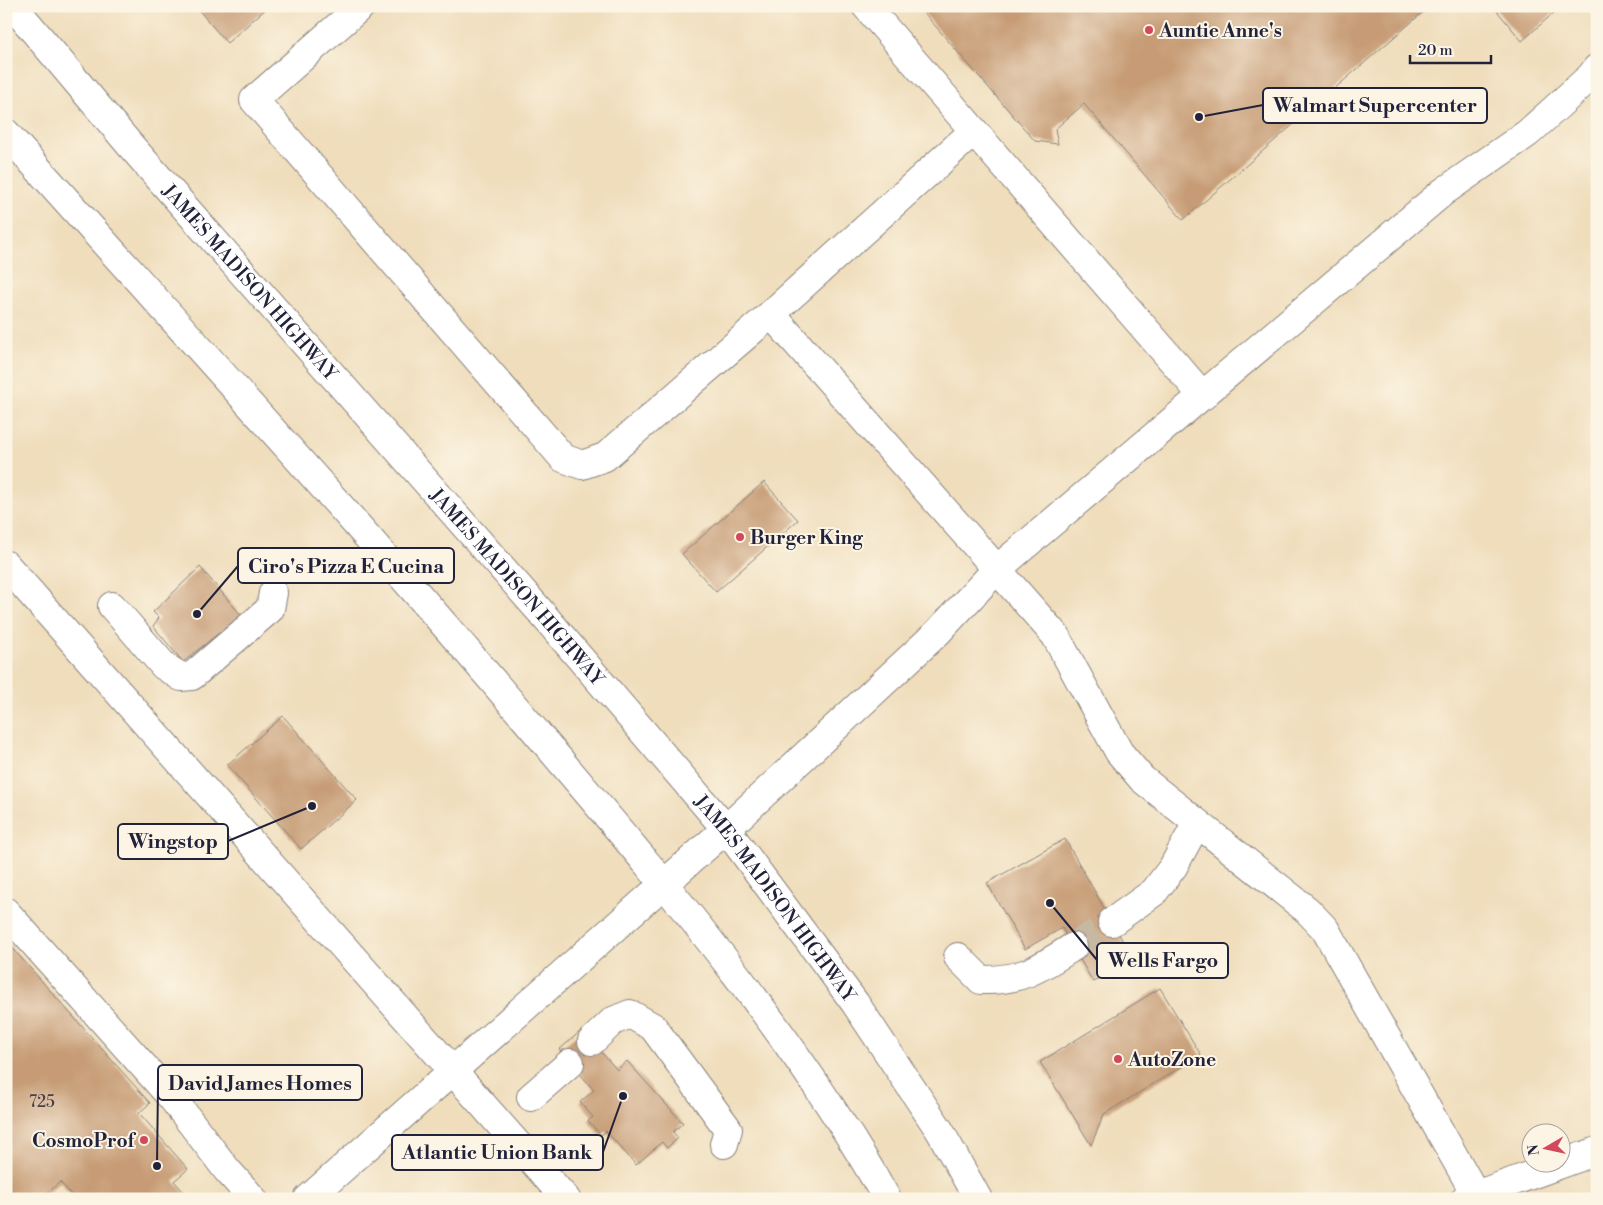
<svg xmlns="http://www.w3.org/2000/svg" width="1603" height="1205" viewBox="0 0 1603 1205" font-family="'Libre Bodoni',serif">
<rect width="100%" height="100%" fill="#fcf5e5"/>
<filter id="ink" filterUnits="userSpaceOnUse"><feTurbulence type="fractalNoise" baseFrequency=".02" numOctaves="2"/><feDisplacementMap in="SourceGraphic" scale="10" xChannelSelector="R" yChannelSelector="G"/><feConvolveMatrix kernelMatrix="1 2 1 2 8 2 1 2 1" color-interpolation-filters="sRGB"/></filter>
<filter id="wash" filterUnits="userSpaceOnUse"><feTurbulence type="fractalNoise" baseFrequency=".0096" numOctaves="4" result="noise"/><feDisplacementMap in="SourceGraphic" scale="20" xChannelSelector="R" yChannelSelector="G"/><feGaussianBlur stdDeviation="1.12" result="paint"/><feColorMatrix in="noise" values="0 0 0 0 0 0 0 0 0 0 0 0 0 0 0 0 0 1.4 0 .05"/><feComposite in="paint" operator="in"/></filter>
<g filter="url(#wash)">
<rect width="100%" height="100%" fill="#efddbb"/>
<g id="blocks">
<path fill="#c69b74" d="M195,6H269L227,43Z
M918,6H1430L1183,220L1084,104L1055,129L1058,144L1035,141Z
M1493,6H1552L1556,11L1522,41Z
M764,482L798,520L716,592L682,554Z
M200,567L241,615L183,662L153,626L159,618L153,612Z
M283,716L357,800L301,849L227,765Z
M1065,839L1133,959L1093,982L1062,928L1025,949L987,883Z
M6,941L150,1103L139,1113L188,1169L174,1181L190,1199H75L60,1182L41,1199H6Z
M1160,988L1201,1055L1104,1114L1091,1145L1040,1062Z
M582,1030L617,1070L627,1061L683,1123L673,1132L678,1138L667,1148L662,1142L636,1165L606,1131L601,1135L588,1121L593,1117L580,1102L594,1090L559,1050Z"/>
</g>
</g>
<g filter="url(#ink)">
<use href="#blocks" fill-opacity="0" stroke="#88807b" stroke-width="1"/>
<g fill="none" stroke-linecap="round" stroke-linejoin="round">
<path stroke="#c6b8a1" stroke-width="28" stroke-dasharray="28 14" stroke-linecap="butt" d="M1073,947L1112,922"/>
<g stroke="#88807b" stroke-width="30">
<path id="minor" d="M361,6L254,100L563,458L582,465L605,457L771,314
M866,6L1203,396
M973,132L771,314L1055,635L1119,752L1142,779L1307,910L1325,929L1476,1195
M6,565L566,1199
M112,606L164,666L181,677L192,676L270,609L273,593
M6,912L172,1098L227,1170L253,1199
M1112,922L1154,892L1173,867L1197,823
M958,957L981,980C1022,981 1040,968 1073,947
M592,1041L613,1021L630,1014L653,1027L728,1129L724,1144
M531,1097L570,1063
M308,1199L726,829L938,632L996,570L1443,192L1528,133L1591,76L1597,68
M1465,1199L1597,1151"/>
</g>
<g stroke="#88807b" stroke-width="30">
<g id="major">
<path id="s1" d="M13,6L130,145L539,610L726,829L855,1003L940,1131L978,1199"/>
<path d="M6,133C192,341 380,546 559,759C677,898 797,1039 887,1199"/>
</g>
</g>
<use href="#minor" stroke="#fff" stroke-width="28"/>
<use href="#major" stroke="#fff" stroke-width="28"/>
</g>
</g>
<g fill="#d1495b" stroke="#fcf5e5" stroke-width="2">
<circle cx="1149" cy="30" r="5"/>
<circle cx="740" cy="537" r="5"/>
<circle cx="1118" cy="1059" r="5"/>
<circle cx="144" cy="1140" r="5"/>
</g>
<g text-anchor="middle" stroke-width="4" stroke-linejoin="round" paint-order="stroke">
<g font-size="16" fill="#4b4049">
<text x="42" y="1107">725</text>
</g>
<g font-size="19" font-weight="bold" fill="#22223b" stroke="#fcf5e5" text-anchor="start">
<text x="1159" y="37">Auntie Anne's</text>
<text x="750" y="544">Burger King</text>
<text x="1128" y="1066">AutoZone</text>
<text x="134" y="1147" text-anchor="end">CosmoProf</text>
</g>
<g font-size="19" fill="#22223b" stroke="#fcf5e5">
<text dy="7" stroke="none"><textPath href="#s1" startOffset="364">JAMES MADISON HIGHWAY</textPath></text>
<text dy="7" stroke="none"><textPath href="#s1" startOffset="769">JAMES MADISON HIGHWAY</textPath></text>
<text dy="7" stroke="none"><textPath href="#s1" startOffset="1174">JAMES MADISON HIGHWAY</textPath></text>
</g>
</g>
<path fill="none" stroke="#22223b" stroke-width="2" d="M1199 117L1263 105M197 614L238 566M312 806L228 841M1050 903L1097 960M157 1166L158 1083M623 1096L603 1152"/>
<g fill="#22223b" stroke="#fcf5e5" stroke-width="2">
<circle cx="1199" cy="117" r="5"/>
<circle cx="197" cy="614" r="5"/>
<circle cx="312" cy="806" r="5"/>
<circle cx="1050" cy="903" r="5"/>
<circle cx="157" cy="1166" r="5"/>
<circle cx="623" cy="1096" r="5"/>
</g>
<g fill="#fcf5e5" stroke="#22223b" stroke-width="2">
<rect x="1263" y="88" width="224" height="35" rx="5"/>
<rect x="238" y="548" width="216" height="35" rx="5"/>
<rect x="118" y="824" width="110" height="35" rx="5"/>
<rect x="1097" y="943" width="131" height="35" rx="5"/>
<rect x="158" y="1065" width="204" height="35" rx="5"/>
<rect x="392" y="1135" width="211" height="35" rx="5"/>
</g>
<g font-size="20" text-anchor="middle" font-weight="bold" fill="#22223b">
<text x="1375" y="112">Walmart Supercenter</text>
<text x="346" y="573">Ciro's Pizza E Cucina</text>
<text x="173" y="848">Wingstop</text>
<text x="1163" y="967">Wells Fargo</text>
<text x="260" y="1090">David James Homes</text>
<text x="497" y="1159">Atlantic Union Bank</text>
</g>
<rect width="1603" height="1205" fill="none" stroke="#fcf5e5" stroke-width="25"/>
<g transform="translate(1546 1148) rotate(261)"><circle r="24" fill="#fcf5e5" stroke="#a5a1a1"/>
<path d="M0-4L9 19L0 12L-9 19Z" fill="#d1495b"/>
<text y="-8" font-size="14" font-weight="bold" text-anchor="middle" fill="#22223b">N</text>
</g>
<path d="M1410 55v8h81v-8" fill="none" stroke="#22223b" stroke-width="2.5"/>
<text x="1418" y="55" font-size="15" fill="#22223b" stroke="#fcf5e5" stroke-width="4" paint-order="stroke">20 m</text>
</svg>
